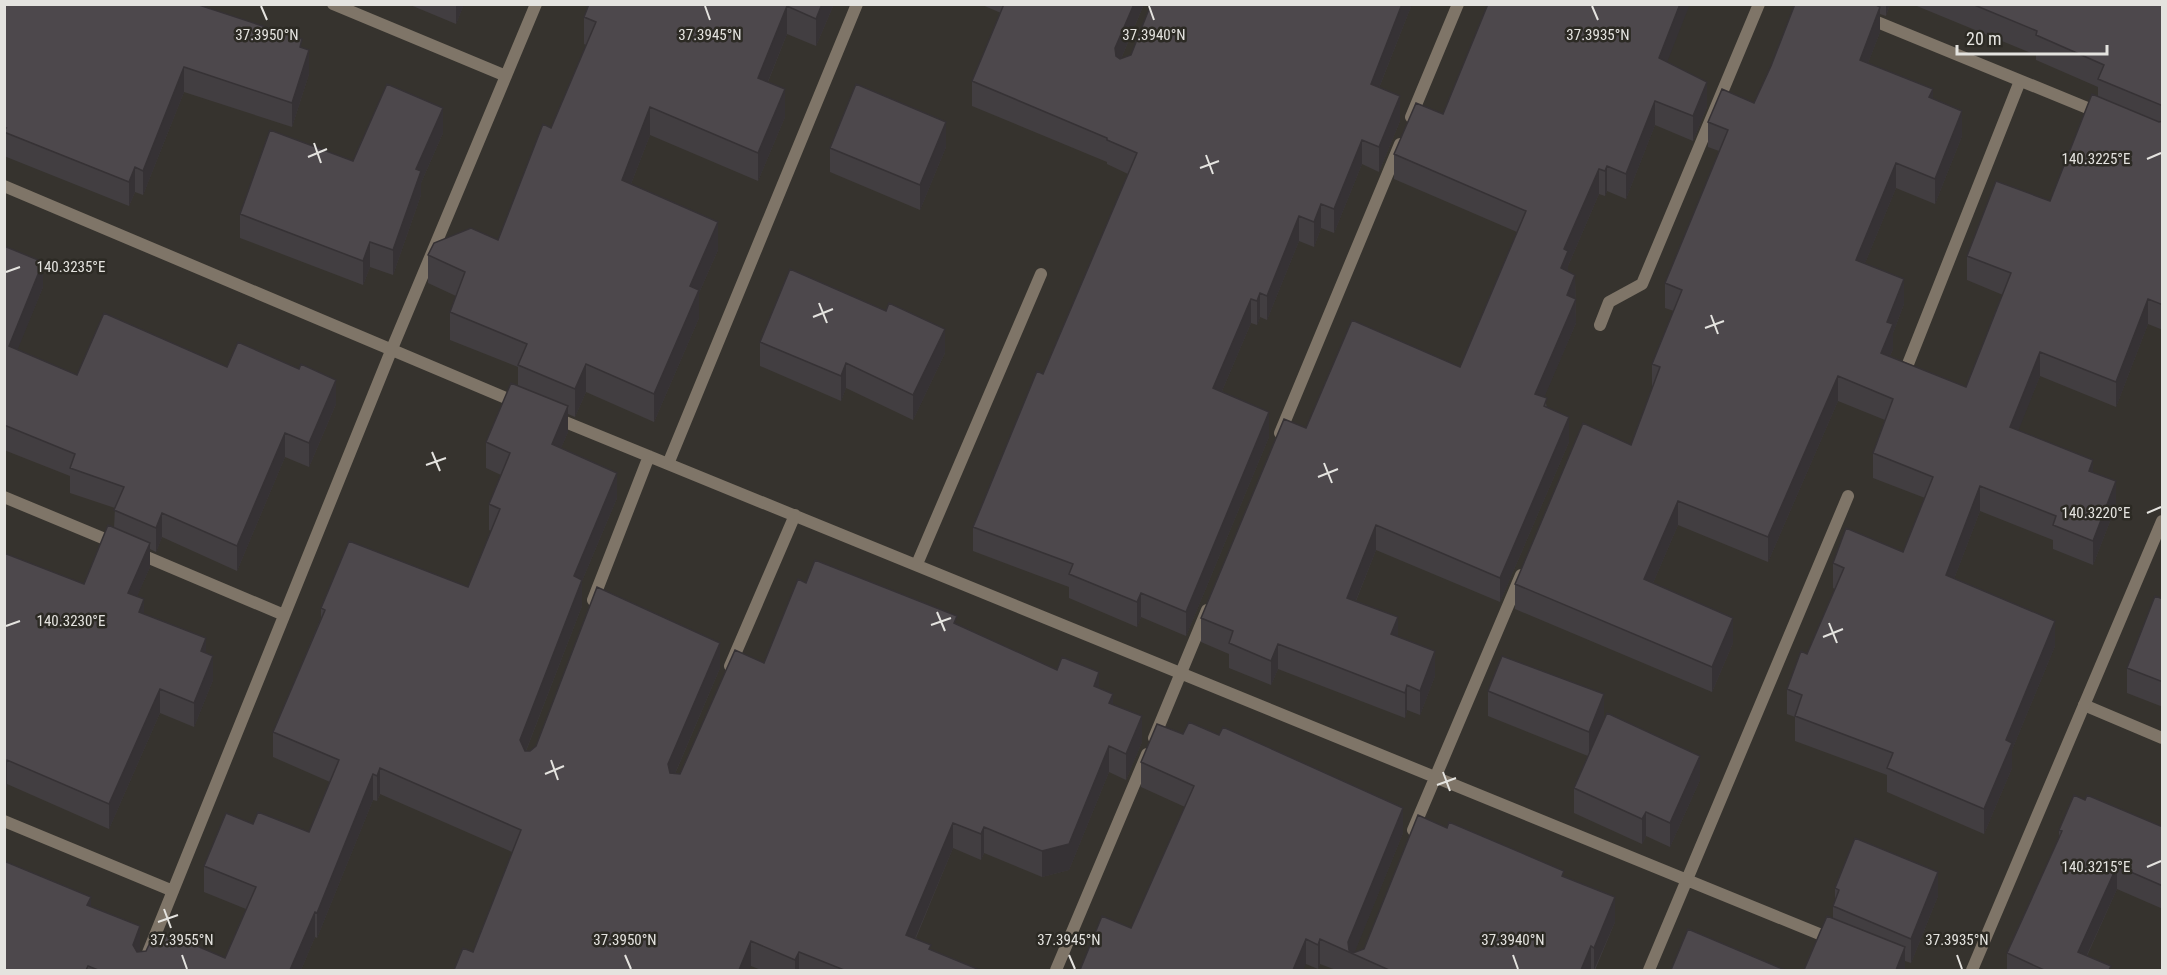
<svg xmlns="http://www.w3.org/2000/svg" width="2167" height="975" viewBox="0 0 2167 975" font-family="'Roboto Condensed',sans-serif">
<rect width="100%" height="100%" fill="#36332e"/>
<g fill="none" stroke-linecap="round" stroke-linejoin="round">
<path stroke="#7f7568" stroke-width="12" d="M333,4L506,76
M1865,17L2102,114
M1411,117L1458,4
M4,186L520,404
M1600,325L1609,302L1642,284L1759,4
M1908,364L2020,81
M553,417L1834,940
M1280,433L1400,144
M668,464L857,4
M4,497L117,544
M135,552L284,615
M917,564L1041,274
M593,600L649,456
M730,666L795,515
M2084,705L2162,738
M1154,738L1207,610
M4,821L173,891
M1413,830L1521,575
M141,970L391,351L536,4
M1056,970L1147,754
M1649,970L1848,496"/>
<path stroke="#7f7568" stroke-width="12" d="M1972,970L2162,521"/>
</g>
<path fill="#423e41" d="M4,4L302,48L309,74L292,127L184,92L143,195L135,192L129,206L4,156Z
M408,4H464L456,24Z
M589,4H834L816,46L787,34L768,82L785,117L758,181L650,135L631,184L718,250L699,293V318L654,422L586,392L575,417L568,414V432L561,448L617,498L582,581V606L526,751H530L720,668L675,774H680L764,663L806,583L957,625L1099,688L1142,742L1126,780L1109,772L1069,870L1042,877L984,853L981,860L953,848L916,938L931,950L980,970H761L751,966L473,952L512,852L380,794L377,801L373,800L317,938L315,937L301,970H4L91,907L140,952L225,958L246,909L204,892V866L253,824L309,832L330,782L273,757V732L321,618V608L468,587L491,531L489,530V504L501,475L486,468V442L518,385V367L450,340V312L456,296L428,283V255L498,240L551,128L586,45L584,44V17Z
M980,4H1144L1121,59L1131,55L1151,4H1412L1379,88L1400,121L1379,172L1362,164L1334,233L1321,228L1314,247L1299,241L1267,320L1260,317L1257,325L1251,323L1222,391L1269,437L1186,636L1141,617L1137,627L1069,598V587L973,551V527L1043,374L1128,174L1107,164V162L972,106V81L1001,13Z
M1795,4H1890L1886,16L1880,14V32L1868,63L1933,99L1962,136L1935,204L1896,188L1865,263L1904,304L1893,333V349L1890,356L1966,387L2003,295L1967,280V256L2050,201L2098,97V87L2036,60V55L1912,4H2163V330L2148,324L2116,407L2040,376L2018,430L2093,472L2116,506L2093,565L2053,549V540L1980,511L1954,579L2055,646L2012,750V768L1984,834L1887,792V775L1795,741V717L1787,714V689L1807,654L1835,589L1833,588V563L1903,552L1925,498L1873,478V453L1885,420L1838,401L1768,562L1678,525L1653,583L1733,643L1712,692L1515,609V584L1631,445L1652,388V364L1674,311L1665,308V283L1719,151L1708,147V122L1754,103L1771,66Z
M1667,62L1707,107L1693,141L1655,125L1626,199L1607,191L1605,196L1599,194L1568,266V272L1575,275L1576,323L1544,397L1547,407L1569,442L1500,602L1376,550L1356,601L1398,637L1435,676L1420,715L1407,710L1405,718L1278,669L1271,685L1229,668V654L1201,642V618L1306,428L1460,367L1517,232L1394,179V154L1443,114Z
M443,133L421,183V195L393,275L370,267L363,285L240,238V214L353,161Z
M946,147L920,210L830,172V148Z
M4,246L43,287L17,350L77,375L227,367L336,404L309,467L285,457L237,571L162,537L156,552L150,549V567L137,596L144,614L206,653L213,680L194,727L160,713L109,829L7,784L6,788H4V553L84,584L114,528L115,508L70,493V476L4,450Z
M760,342L945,353L913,420L846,388L841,401L760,366Z
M2163,599V707L2127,693V668Z
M1488,691L1604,719L1700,780L1670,847L1646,836L1642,844L1574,813V788L1588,756L1488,716Z
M1141,762L1403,833L1354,953L1364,949L1447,828L1564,877L1615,922L1595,970H1336L1320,964L1318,969L1306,964L1131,928L1185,807L1141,787Z
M2085,800L2163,827V909L2117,889L2087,956L2111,970H2007V953L2059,838V830Z
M1835,888L1938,896L1911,963L1905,961V970L1833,918V906L1835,901Z"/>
<path fill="#363235" d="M456,4H464L456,24Z
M822,4H834L816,46V19Z
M1134,4H1144L1115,73V48Z
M1402,4H1412L1371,108V84Z
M1680,4H1690L1659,83V58Z
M1886,4H1890L1886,16Z
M787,6V34L758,106V78Z
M1880,7V32L1860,84V60Z
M309,50V74L292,127V103Z
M184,67V92L143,195V171Z
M1707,82V107L1693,141V116Z
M785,89V117L758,181V153Z
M1933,89V113L1929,97Z
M1400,96V121L1379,172V147Z
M1655,101V125L1626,199V174Z
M650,107V135L622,207V180Z
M443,108V133L421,183V195L393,275V250L416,169Z
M1962,111V136L1935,204V179Z
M946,122V147L920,210V185Z
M1362,140V164L1334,233V209Z
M1896,163V188L1856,285V260Z
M1607,166V191L1605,196V171Z
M135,167V192L129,206V182Z
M1599,169V194L1568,266V275L1561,268L1564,249Z
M1321,204V228L1314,247V222Z
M1299,216V241L1267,320V296Z
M718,222V250L699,293V318L654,422V394L690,286Z
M370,242V267L363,285V261Z
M43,262V287L9,371V346Z
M1575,275L1576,323L1535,419V394L1567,295Z
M1904,279V304L1893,333V349L1881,377V353L1887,322Z
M1260,293V317L1257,325V301Z
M1251,299V323L1213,412V388Z
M2148,299V324L2116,407V382Z
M945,329V353L913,420V395Z
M2040,352V376L2010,452V427Z
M846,363V388L841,401V376Z
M586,364V392L575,417V389Z
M1838,376V401L1768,562V537Z
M336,380V404L309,467V443Z
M568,406V432L552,469V444Z
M1269,412V437L1186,636V612Z
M1569,417V442L1500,602V578Z
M285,433V457L237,571V546Z
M2093,460V485L2089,471Z
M617,473V498L582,581V606L520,766V740L574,576Z
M2116,481V506L2093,565V541Z
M1980,486V511L1946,600V575Z
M1678,501V525L1644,604V579Z
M162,513V537L156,552V528Z
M1376,525V550L1347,623V598Z
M150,543V567L128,617V593Z
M1141,593V617L1137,627V602Z
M144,599V624L139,612Z
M1398,617V642L1391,634Z
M1733,618V643L1712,692V667Z
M2055,621V646L2012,750V768L1984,834V809L2006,740Z
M206,638V663L201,651Z
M720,643V668L668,790V764Z
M1278,644V669L1271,685V661Z
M1435,651V676L1420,715V691Z
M213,656V680L194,727V703Z
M1099,672V698L1094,686Z
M1407,685V710L1405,718V693Z
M160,689V713L109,829V804Z
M1113,694V719L1109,703Z
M1604,694V719L1589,757V732Z
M1142,716V742L1126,780V754Z
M1109,746V772L1069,870L1042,877V851Z
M1700,756V780L1670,847V823Z
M7,760V784L6,788V764Z
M380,768V794L377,801V776Z
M373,774V800L317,938V913Z
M1403,808V833L1354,954L1348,952V942Z
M1646,812V836L1642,844V819Z
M953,823V848L906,960V935Z
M984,827V853L981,860V834Z
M2117,866V889L2080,970L2078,952Z
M1938,872V896L1911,963V939Z
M91,897V922L87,905Z
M1615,897V922L1594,970V948Z
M315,912V937L301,970H290Z
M140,926V951L133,970V945Z
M1306,939V964L1303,970H1293Z
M1320,939V964L1318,969V945Z
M751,941V966L749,970H739Z
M1591,946V970H1581Z
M1905,947V970H1896Z
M799,952V970H795V960Z"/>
<path fill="#4d484c" stroke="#363235" stroke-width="1.5" d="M4,4H196L302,39L300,47L309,50L292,103L184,67L143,171L135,167L129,182L4,132L6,128H4Z
M589,4H822L816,19L787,6L758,78L785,89L758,153L650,107L622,180L718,222L690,286L699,290L654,394L586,364L575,389L518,365L527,344L450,312L465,272L428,255L434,243L471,228L498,240L543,124L551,128L596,22L584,17Z
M1004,4H1134L1115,48L1116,56L1120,59L1131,55L1151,4H1402L1371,84L1400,96L1379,147L1362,140L1334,209L1321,204L1314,222L1299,216L1267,296L1260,293L1257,301L1251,299L1213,388L1269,412L1186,612L1141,593L1137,602L1069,574L1073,564L973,527L1037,371L1043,374L1137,153L1107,140V138L972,81Z
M1488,4H1680L1659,58L1707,82L1693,116L1655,101L1626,174L1607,166L1605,171L1599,169L1564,249L1568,251L1561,268L1575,275L1567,295L1576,299L1535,394L1547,398L1544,406L1569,417L1500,578L1376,525L1347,598L1398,617L1391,634L1435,651L1420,691L1407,685L1405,693L1278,644L1271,661L1229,643L1233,631L1201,618L1284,419L1306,428L1352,320L1460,367L1526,211L1394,154L1416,103L1443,114Z
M1795,4H1874L1880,7L1860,60L1933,89L1929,97L1962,111L1935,179L1896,163L1856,260L1904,279L1887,322L1893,324L1881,353L1966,387L2011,273L1967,256L1996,181L2050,201L2092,94L2159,122L2163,121V305L2148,299L2116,382L2040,352L2010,427L2093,460L2089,471L2116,481L2093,541L2053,525L2056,516L1980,486L1946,575L2055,621L2006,740L2012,743L1984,809L1887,768L1893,753L1795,716L1802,695L1787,689L1801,651L1807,654L1844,568L1833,563L1846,528L1903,552L1933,477L1873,453L1893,399L1838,376L1768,537L1678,501L1644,579L1733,618L1712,667L1515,584L1583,423L1631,445L1660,367L1652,364L1682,290L1665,283L1728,130L1708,122L1722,89L1754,103L1771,66Z
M1972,4H2163V106L2098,79L2104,65L2036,35L2037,31Z
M387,84L443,108L416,169L421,171L393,250L370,242L363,261L240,214L270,130L353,161Z
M856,84L946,122L920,185L830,148Z
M4,246L43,262L9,346L77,375L104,313L227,367L238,342L299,369L301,364L336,380L309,443L285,433L237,546L162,513L156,528L114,510L124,487L70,468L75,454L4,425Z
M790,269L886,311L889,303L945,329L913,395L846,363L841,376L760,342Z
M511,383L568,406L552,444L617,473L574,576L582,580L520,740L525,751H530L536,746L597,587L720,643L668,764L670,773L680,774L735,650L764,663L798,579L806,583L815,560L957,616L954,623L1057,670L1062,657L1099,672L1094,686L1113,694L1109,703L1142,716L1126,754L1109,746L1069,844L1042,851L984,827L981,834L953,823L906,935L931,945L929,949L980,970H844L799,952L795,960L751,941L739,970H454L463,948L473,952L521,830L380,768L377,776L373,774L317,913L315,912L290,970H98L88,966L86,970H4V861L91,897L87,905L140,926L133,945L137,952L146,951L155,932L175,939L176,937L225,958L256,887L204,866L226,813L253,824L258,812L309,832L339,760L273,732L325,610L321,608L349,541L468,587L500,509L489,504L510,453L486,442Z
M108,525L150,543L128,593L144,599L139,612L206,638L201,651L213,656L194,703L160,689L109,804L7,760L6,764L4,763V553L84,584Z
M2155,596L2163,599V682L2127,668Z
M1502,656L1604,694L1589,732L1488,691Z
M1607,713L1700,756L1670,823L1646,812L1642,819L1574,788Z
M1189,722L1219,735L1223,727L1403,808L1348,942L1349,950L1353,953L1364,949L1418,815L1447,828L1449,822L1564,871L1562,876L1615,897L1594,948L1591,946L1581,970H1389L1320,939L1318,945L1306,939L1293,970H1080L1102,916L1131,928L1194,786L1141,762L1157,724L1183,734Z
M2074,795L2085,800L2087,795L2163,827V886L2117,866L2078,952L2111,966L2109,970H2044L2007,953L2062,831L2059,830Z
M1855,838L1938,872L1911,939L1833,906L1839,890L1835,888Z
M1827,916L1905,947L1896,970H1804Z
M1688,929L1785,970H1671Z"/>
<path fill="none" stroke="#e4e3df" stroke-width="2" d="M261,6L267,20M705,6L710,20M1149,6L1154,20M1592,6L1598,20M314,143L321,163M1206,155L1213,174M308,157L327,149M2147,159L2161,153M1200,168L1219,161M6,272L20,267M819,303L827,323M1711,315L1718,334M813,317L833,309M1705,328L1724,321M432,452L440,471M1324,463L1332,483M426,465L446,458M1318,477L1338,469M2147,513L2161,507M937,612L945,631M1829,623L1837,643M931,625L951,618M6,626L20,621M1823,637L1843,629M551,760L558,780M1443,772L1450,791M545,774L564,766M1437,785L1456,778M2147,867L2161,861M164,909L171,928M158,922L178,915M182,955L187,969M625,955L631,969M1069,955L1075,969M1513,955L1518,969M1957,955L1962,969"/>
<g font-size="15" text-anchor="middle" fill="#e4e3df" stroke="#2c2a24" stroke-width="5" stroke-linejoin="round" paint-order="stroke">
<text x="267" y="40">37.3950°N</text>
<text x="710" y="40">37.3945°N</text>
<text x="1154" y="40">37.3940°N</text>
<text x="1598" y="40">37.3935°N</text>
<text x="2096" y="164">140.3225°E</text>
<text x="71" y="272">140.3235°E</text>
<text x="2096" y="518">140.3220°E</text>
<text x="71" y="626">140.3230°E</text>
<text x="2096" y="872">140.3215°E</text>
<text x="182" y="945">37.3955°N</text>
<text x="625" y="945">37.3950°N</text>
<text x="1069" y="945">37.3945°N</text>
<text x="1513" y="945">37.3940°N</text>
<text x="1957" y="945">37.3935°N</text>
</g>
<rect width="2167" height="975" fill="none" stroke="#e4e3df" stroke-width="12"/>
<path d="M1957 45v9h150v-9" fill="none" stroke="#e4e3df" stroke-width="3"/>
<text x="1966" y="45" font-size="18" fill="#e4e3df" stroke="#2c2a24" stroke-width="4.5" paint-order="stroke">20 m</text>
</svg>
